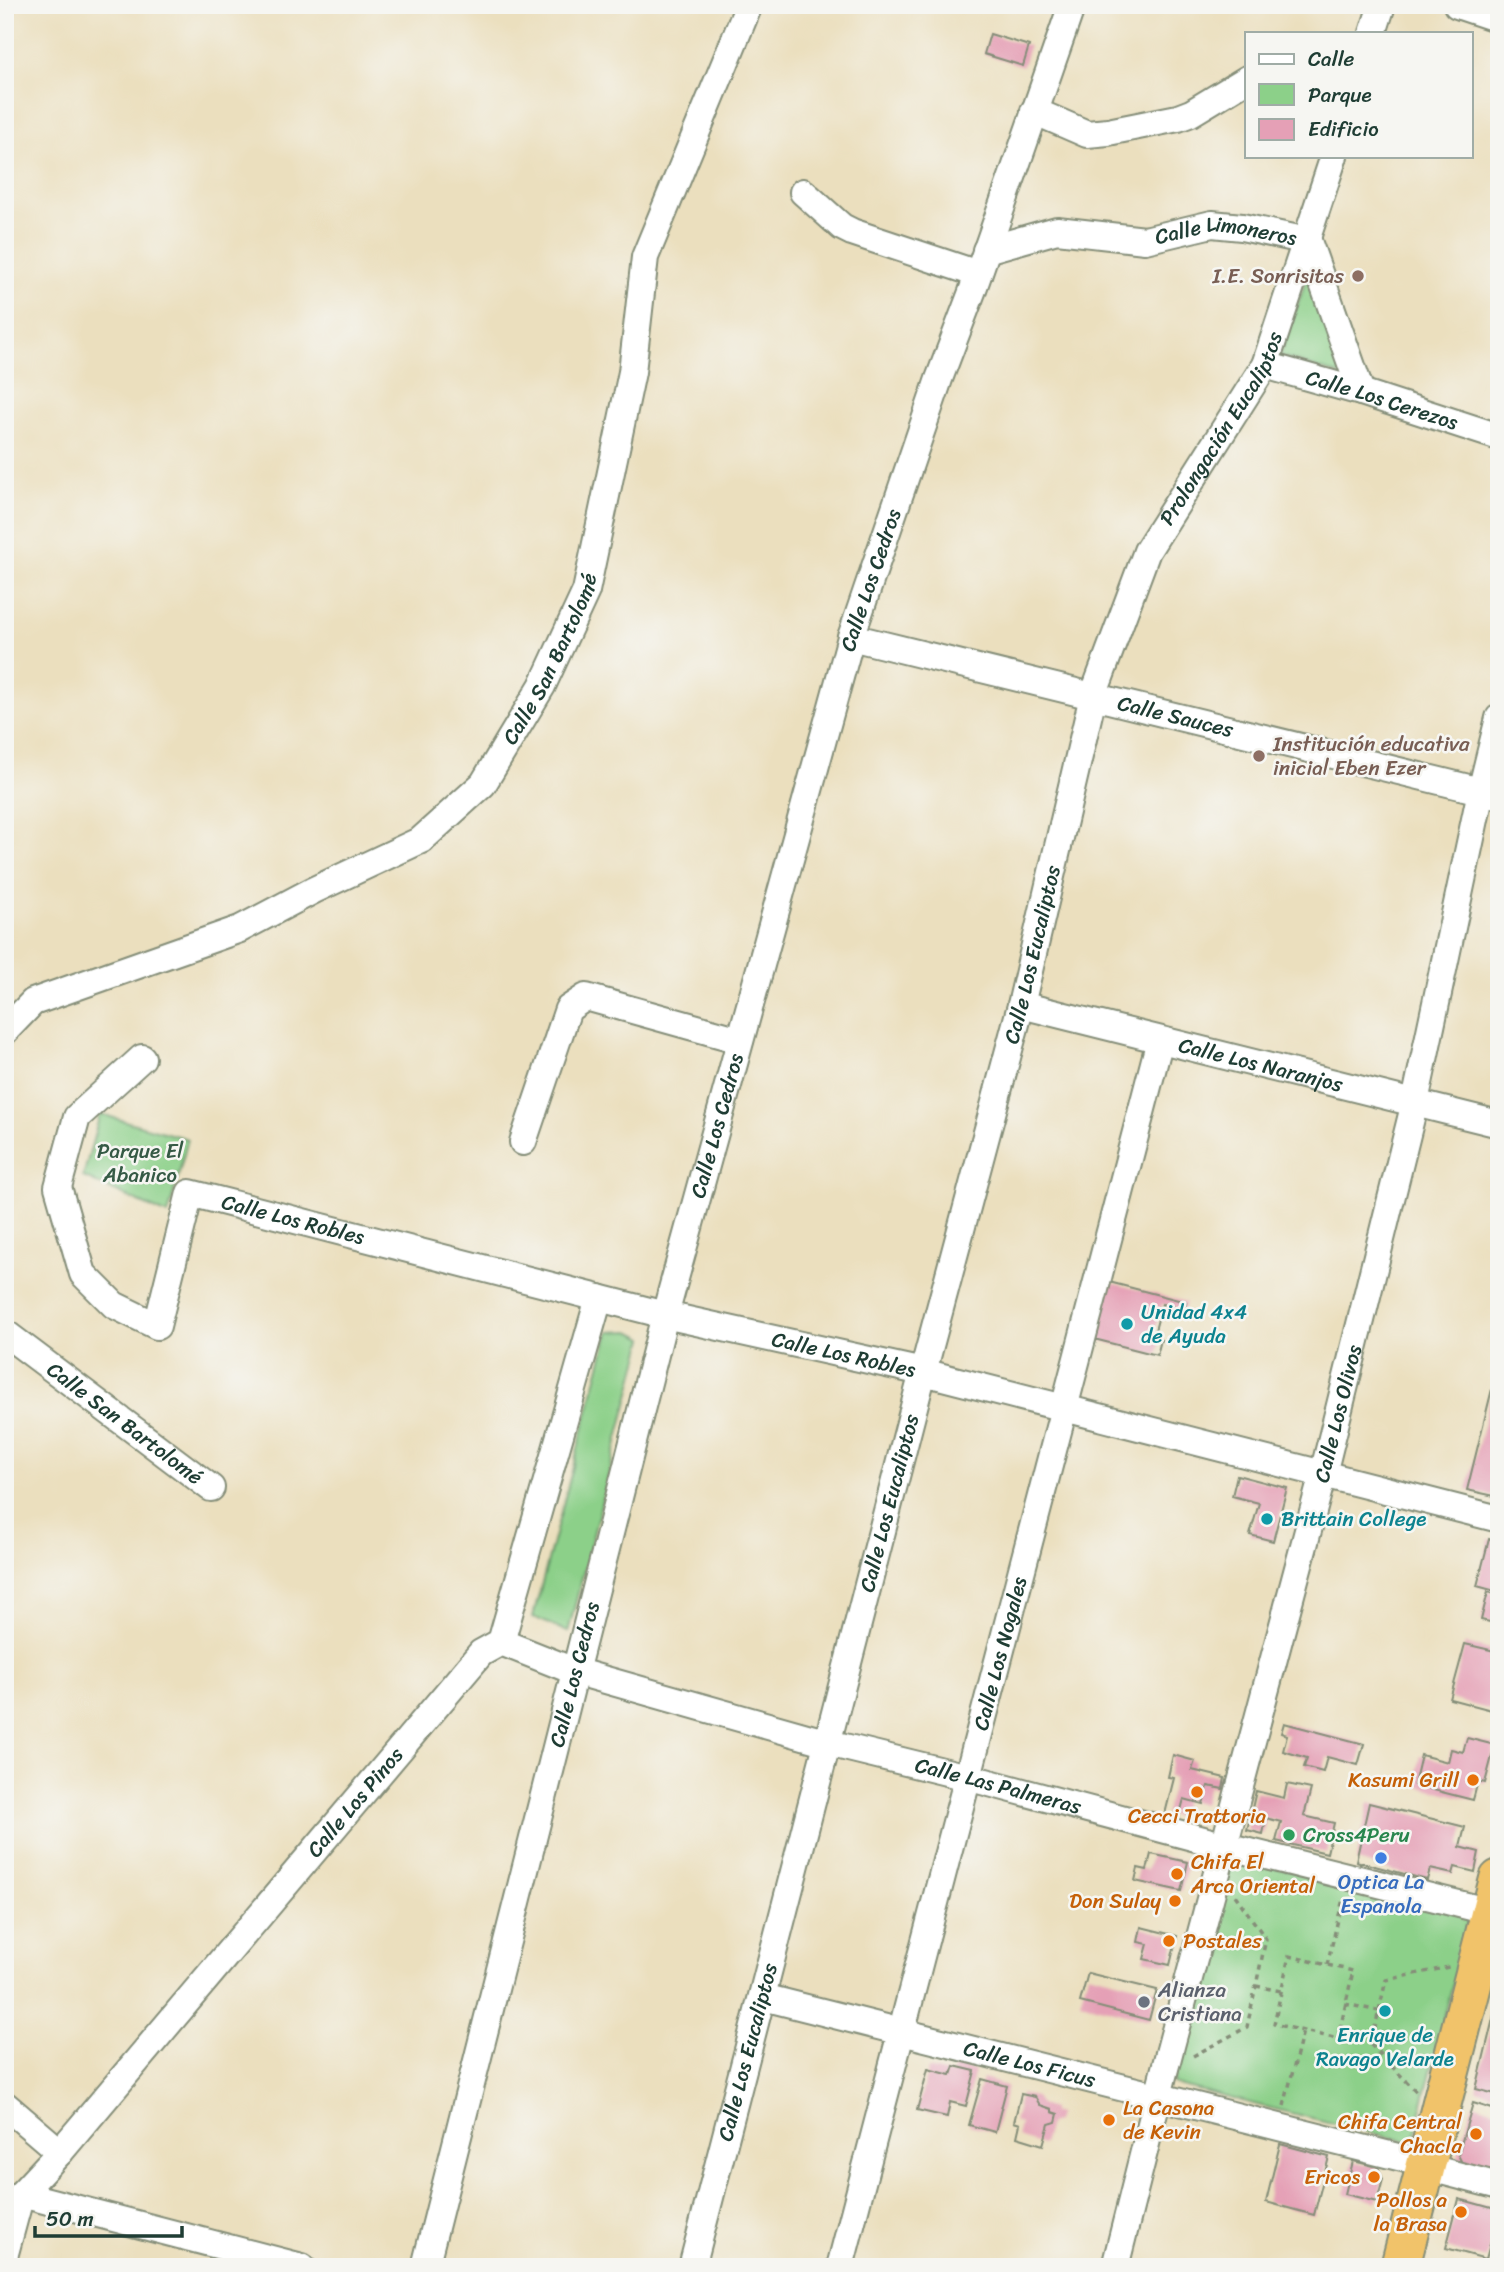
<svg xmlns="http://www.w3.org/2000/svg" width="1504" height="2272" viewBox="0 0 1504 2272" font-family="Sriracha,sans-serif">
<rect width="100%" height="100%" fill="#f6f6f2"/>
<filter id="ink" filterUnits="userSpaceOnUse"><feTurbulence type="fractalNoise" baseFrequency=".0143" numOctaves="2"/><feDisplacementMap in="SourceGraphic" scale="14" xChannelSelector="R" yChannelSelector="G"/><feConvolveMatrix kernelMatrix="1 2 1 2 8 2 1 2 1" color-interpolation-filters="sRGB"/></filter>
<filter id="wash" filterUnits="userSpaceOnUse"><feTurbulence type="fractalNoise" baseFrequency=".00686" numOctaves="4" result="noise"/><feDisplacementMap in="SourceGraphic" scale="28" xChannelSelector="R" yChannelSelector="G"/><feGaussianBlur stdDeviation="1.57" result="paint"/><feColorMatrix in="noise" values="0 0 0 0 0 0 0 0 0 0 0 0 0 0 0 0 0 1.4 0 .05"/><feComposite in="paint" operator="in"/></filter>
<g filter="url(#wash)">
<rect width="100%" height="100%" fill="#ebdfbe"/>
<path fill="#8cd089" stroke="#56865e" stroke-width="2" d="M1308,274L1344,377L1280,356Z
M100,1114L188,1139L168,1215L83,1177Z
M630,1331L644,1338L568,1632L533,1617L609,1332Z
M1229,1856L1470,1915L1413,2143L1173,2084Z"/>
<g id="blocks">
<path fill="#e5a0b6" d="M990,34L1029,46L1023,66L984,54Z
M1109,1282L1186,1302L1184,1310L1162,1304L1153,1338L1161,1340L1157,1355L1094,1339Z
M1493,1385L1499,1386V1497L1467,1490Z
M1237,1475L1287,1488L1273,1541L1250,1535L1259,1503L1232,1496Z
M1489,1539L1499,1542V1592L1477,1586Z
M1488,1592L1499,1595V1624L1481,1620Z
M1465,1644L1499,1652V1712L1450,1699Z
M1284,1723L1364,1744L1358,1765L1327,1757L1323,1772L1304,1767L1307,1758L1283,1751L1287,1735L1281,1733Z
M1467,1738L1495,1745L1485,1783L1478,1781L1473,1800L1414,1785L1421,1755L1448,1762L1451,1749L1463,1752Z
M1173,1755L1195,1761L1192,1770L1225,1778L1223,1789L1208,1786L1203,1804L1184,1799L1179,1817L1165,1814L1174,1778L1168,1777Z
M1287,1784L1311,1789L1304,1816L1334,1823L1327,1853L1276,1841L1281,1822L1266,1818L1263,1834L1247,1830L1256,1791L1284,1798Z
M1369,1803L1465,1827L1460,1847L1479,1852L1475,1872L1455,1867L1453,1874L1430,1869L1427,1880L1356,1861Z
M1151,1854L1188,1862L1181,1891L1135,1881L1138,1868L1147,1870Z
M1141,1927L1177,1936L1170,1965L1144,1959L1148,1944L1138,1942Z
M1088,1973L1157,1990L1149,2020L1080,2002Z
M1498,1998L1497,2079L1499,2095L1476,2089Z
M954,2066L975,2071L966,2106L950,2102L947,2117L917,2110L928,2069L951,2075Z
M982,2079L1007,2086L995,2132L969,2125Z
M1021,2094L1035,2097L1040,2105L1052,2109V2112L1058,2114L1056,2122L1049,2124L1043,2145L1017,2137L1020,2124L1014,2122Z
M1473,2103L1499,2111V2174L1462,2163L1458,2155Z
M1280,2144L1329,2157L1314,2215L1266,2202Z
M1353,2161L1378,2167L1383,2179L1377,2202L1345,2194Z
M1459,2199L1499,2210L1486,2259L1446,2248Z"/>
</g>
</g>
<g filter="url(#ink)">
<use href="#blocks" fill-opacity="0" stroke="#858e79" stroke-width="2"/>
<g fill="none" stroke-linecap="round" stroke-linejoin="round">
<g stroke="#858e79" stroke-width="30">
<g id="minor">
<path d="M1457,5L1499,19"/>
<path d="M1373,33L1382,5"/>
<path d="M1034,111L1087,134L1108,132L1178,118L1191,113L1247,79"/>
<path d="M803,192L842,227L852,232L978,274"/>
<path d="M1308,241L1361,392"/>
<path id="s1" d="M986,250L1057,230L1145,240L1212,224L1242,227L1308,241"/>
<path id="s2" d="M1265,365L1361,392L1499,437"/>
<path id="s3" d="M851,637L1497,795"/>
<path id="s4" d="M1021,1005L1499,1124"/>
<path id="s5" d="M5,1031L33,1002L240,929L314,890L421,840L483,784L542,686L586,591L632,372L645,257L749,5"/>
<path id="s6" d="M142,1058L77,1117L58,1187L83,1274L114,1305L157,1326L190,1193L665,1315L923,1372L1499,1519"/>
<path d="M523,1142L568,1009L586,997L740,1040"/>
<path id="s7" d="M5,1333L211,1488"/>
<path id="s8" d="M501,1642L574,1671L828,1743L967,1777L1226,1846L1499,1914"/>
<path id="s9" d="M763,1997L1406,2159L1426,2167L1499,2186"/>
<path d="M5,2105L60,2152"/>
<path d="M21,2194L302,2267"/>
<path id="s10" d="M5,2253L21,2194L60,2152L481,1653L501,1642L599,1298"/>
<path id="s11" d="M425,2267L665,1315L851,637L939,379L972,292L1072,5"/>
<path id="s12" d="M692,2267L923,1372L1021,1005L1093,696L1147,551L1265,365L1334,156"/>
<path id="s13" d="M840,2267L1160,1040"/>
<path id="s14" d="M1115,2267L1163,2076L1323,1474L1415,1102L1481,791L1499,718"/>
</g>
</g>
<g stroke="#858e79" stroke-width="42">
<path id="highway" d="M1400,2267L1499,1879"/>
</g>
<path stroke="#858e79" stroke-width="3.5" stroke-dasharray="5 5" stroke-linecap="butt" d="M1289,1956L1353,1971L1338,2039L1274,2024Z
M1327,1965L1343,1899
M1256,1986L1281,1991
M1345,2004L1379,2011
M1193,2056L1247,2027L1266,1939L1235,1895
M1416,2091L1371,2045L1386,1980L1449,1967
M1284,2106L1303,2031"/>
<use href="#minor" stroke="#fff" stroke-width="26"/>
<use href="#highway" stroke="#f1c36a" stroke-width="38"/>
</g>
</g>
<g fill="#8d6e63" stroke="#f6f6f2" stroke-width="2.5">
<circle cx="1358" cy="276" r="7"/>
<circle cx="1259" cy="756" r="7"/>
</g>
<g fill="#0f9aa8" stroke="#f6f6f2" stroke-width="2.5">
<circle cx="1127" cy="1324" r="7"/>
<circle cx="1267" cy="1519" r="7"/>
<circle cx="1385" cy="2011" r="7"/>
</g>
<g fill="#e8710a" stroke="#f6f6f2" stroke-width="2.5">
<circle cx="1473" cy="1780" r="7"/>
<circle cx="1197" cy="1792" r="7"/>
<circle cx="1177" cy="1874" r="7"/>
<circle cx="1175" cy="1901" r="7"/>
<circle cx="1169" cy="1941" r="7"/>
<circle cx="1109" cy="2120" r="7"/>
<circle cx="1476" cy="2134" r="7"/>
<circle cx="1374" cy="2177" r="7"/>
<circle cx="1461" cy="2212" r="7"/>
</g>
<circle fill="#2e9e5b" stroke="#f6f6f2" stroke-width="2.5" cx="1289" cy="1835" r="7"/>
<circle fill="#3f7fe0" stroke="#f6f6f2" stroke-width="2.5" cx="1381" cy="1858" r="7"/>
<circle fill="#6b7280" stroke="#f6f6f2" stroke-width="2.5" cx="1144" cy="2002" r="7"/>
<g text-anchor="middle" stroke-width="5" stroke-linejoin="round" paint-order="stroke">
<g font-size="21" fill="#1f3d34" stroke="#f6f6f2">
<text dy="7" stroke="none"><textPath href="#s1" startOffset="245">Calle Limoneros</textPath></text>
<text dy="7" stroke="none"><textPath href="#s2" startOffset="122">Calle Los Cerezos</textPath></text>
<text dy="7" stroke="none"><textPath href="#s12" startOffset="1920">Prolongación Eucaliptos</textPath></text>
<text dy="7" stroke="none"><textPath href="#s11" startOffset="1745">Calle Los Cedros</textPath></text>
<text dy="7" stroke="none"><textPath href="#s5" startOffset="688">Calle San Bartolomé</textPath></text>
<text dy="7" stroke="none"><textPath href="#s3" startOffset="334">Calle Sauces</textPath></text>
<text dy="7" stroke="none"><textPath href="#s12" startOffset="1356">Calle Los Eucaliptos</textPath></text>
<text dy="7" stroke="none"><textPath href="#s4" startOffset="247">Calle Los Naranjos</textPath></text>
<text dy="7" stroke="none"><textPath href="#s11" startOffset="1178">Calle Los Cedros</textPath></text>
<text dy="7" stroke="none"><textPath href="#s6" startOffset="586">Calle Los Robles</textPath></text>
<text dy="7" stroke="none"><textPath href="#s6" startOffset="1153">Calle Los Robles</textPath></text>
<text dy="7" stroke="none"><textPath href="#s14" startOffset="882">Calle Los Olivos</textPath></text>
<text dy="7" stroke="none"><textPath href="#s7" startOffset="150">Calle San Bartolomé</textPath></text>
<text dy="7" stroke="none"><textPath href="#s12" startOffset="789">Calle Los Eucaliptos</textPath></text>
<text dy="7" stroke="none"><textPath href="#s13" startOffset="634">Calle Los Nogales</textPath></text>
<text dy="7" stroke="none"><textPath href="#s11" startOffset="611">Calle Los Cedros</textPath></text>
<text dy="7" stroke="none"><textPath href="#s8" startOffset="518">Calle Las Palmeras</textPath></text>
<text dy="7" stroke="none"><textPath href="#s10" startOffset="576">Calle Los Pinos</textPath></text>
<text dy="7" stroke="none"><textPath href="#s12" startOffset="222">Calle Los Eucaliptos</textPath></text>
<text dy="7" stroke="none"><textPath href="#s9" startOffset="275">Calle Los Ficus</textPath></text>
</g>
<g font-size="21" fill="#785e54" stroke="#f6f6f2" text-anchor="end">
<text x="1344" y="283">I.E. Sonrisitas</text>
<text x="1273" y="751" text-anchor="start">Institución educativa<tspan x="1273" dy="24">inicial Eben Ezer</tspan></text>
</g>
<g font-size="21" fill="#355a45" stroke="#f6f6f2">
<text x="140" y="1158">Parque El<tspan x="140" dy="24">Abanico</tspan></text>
</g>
<g font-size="21" fill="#0d838f" stroke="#f6f6f2" text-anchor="start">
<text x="1141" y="1319">Unidad 4x4<tspan x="1141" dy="24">de Ayuda</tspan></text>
<text x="1281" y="1526">Brittain College</text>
<text x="1385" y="2042" text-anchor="middle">Enrique de<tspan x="1385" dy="24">Ravago Velarde</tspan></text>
</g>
<g font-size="21" fill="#c56008" stroke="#f6f6f2" text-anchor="end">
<text x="1459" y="1787">Kasumi Grill</text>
<text x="1197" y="1823" text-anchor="middle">Cecci Trattoria</text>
<text x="1191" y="1869" text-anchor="start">Chifa El<tspan x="1191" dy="24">Arca Oriental</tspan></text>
<text x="1161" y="1908">Don Sulay</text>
<text x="1183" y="1948" text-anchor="start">Postales</text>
<text x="1123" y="2115" text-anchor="start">La Casona<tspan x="1123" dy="24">de Kevin</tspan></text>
<text x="1462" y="2129">Chifa Central<tspan x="1462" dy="24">Chacla</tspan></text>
<text x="1360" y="2184">Ericos</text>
<text x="1447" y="2207">Pollos a<tspan x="1447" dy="24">la Brasa</tspan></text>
</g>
<g font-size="21" fill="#27864d" stroke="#f6f6f2" text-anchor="start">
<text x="1303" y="1842">Cross4Peru</text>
</g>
<g font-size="21" fill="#366cbe" stroke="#f6f6f2">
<text x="1381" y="1889">Optica La<tspan x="1381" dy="24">Espanola</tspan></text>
</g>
<g font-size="21" fill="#5b616d" stroke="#f6f6f2" text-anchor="start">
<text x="1158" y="1997">Alianza<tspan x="1158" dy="24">Cristiana</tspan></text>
</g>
</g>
<rect width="1504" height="2272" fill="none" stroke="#f6f6f2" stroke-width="28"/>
<rect x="1245" y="32" width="228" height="126" fill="#f6f6f2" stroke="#a0aca6" stroke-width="2"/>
<rect x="1259" y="54" width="35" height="10" fill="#ffffff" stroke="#a0aca6" stroke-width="2"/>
<text x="1308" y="66" font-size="21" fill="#1f3d34">Calle</text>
<rect x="1259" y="84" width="35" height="21" fill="#8cd089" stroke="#a0aca6" stroke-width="2"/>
<text x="1308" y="102" font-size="21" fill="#1f3d34">Parque</text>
<rect x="1259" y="119" width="35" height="21" fill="#e5a0b6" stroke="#a0aca6" stroke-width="2"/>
<text x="1308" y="136" font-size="21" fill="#1f3d34">Edificio</text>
<path d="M35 2226v10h147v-10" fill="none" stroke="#1f3d34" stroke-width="3.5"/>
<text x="46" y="2226" font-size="21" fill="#1f3d34" stroke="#f6f6f2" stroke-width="5" paint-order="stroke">50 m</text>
</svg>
